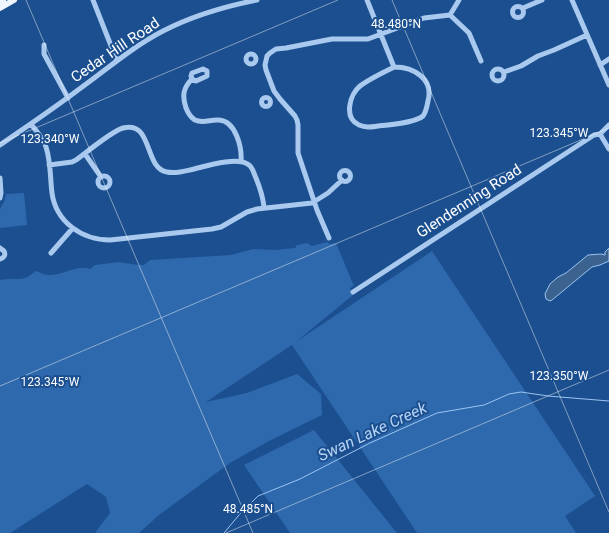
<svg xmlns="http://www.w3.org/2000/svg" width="609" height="533" viewBox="0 0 609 533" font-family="Roboto,sans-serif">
<rect width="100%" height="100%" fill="#1b4f8f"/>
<path fill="#2e69ad" d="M24,193L27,225L0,228V209L4,202L6,194Z
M327,242L329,244L336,243L354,286L350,288L353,295L297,341L432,251L595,496L565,516L576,533H417L292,345L206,402L247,393L297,374L321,394L322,415L269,441L230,463L159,515L139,533H95L110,513L106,497L87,484L10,533H0V280C8,278 17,280 25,278C29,277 33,273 36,271C40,272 44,275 48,275C62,276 77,264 90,269L95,265L119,262L138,265H144L150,260L231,255L253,249L275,250L295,248L297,245L307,243L312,246Z
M314,430L397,533H290L244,465Z"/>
<path fill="#3c6290" stroke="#9cc4f0" d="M609,248V261L600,265L592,267L552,300L550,301L546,299L545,294L550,284L558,277L566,273L588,255L601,254L605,255V252Z"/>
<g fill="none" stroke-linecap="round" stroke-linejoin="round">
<path stroke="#9cc4f0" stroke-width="1" d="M224,533L239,515L258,496L300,479L370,443L437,413L484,405L509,394L521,392L548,396L609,401"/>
<path stroke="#a9c9ee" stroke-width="5" d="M93,0L117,61
M367,0L394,67
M572,0L609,85
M512.5 12a5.5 5.5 0 1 1 11 0a5.5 5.5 0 1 1-11 0Z
M523,8L542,0
M450,15L459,0
M44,45V54L68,98
M246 59a5 5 0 1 1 10 0a5 5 0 1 1-10 0Z
M600,65L609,59
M394,67C414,67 434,79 428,101C427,106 426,112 423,116C415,123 389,125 378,126C371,127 366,128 359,125C343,118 350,94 360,86C369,79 384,72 394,67Z
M203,69L207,71V76L196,81L192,79L191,76L192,73Z
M492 75a6 6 0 1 1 12 0a6 6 0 1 1-12 0Z
M504,72L521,66L538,56L554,50L587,35
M192,79C183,88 182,96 186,108C188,113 190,117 195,120C203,124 211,119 219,120C236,121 242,148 241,161
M261.5 102a4.5 4.5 0 1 1 9 0a4.5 4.5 0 1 1-9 0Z
M31,124C36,131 44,139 46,147C51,162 50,178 52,193C56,222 82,240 110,240L212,229L221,227L247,212L257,209L312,203L328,193L342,180
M600,134L609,149
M600,134L609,125
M0,145C26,127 53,109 78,90C106,70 132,47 163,31C190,17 227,6 257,0
M85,154L101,177
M49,165L72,162L76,160C87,152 112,131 123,128C153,120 144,169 167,172C176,174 185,171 194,169C206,166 238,156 249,165C253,168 254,174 256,178C260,188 263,197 264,207
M339.5 176a5.5 5.5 0 1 1 11 0a5.5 5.5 0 1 1-11 0Z
M98 182a6 6 0 1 1 12 0a6 6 0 1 1-12 0Z
M0,178L1,193L0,198
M329,238L317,210L298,153V125L297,120L295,116L280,99L274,91L266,70L265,65L267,56L270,53L276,49L286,48L332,39H368L424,18L450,15L469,33L481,61
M0,248L4,251C6,255 4,258 0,259
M51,253L72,229
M353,292L594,135L600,134"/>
<path stroke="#f0f6ff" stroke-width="6" d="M0,2L3,0
M0,8L14,0"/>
</g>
<path fill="none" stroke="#fff" stroke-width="1" stroke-opacity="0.45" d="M26,0L253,533M392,0L609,512M0,143L338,0M0,386L609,128M226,533L609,370"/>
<g text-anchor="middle" stroke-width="4" stroke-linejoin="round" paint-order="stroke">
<g font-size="15" fill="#fff" stroke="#1b4f8f">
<text transform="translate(115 50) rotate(-34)" y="5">Cedar Hill Road</text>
<text transform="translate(469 201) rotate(-33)" y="5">Glendenning Road</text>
</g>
<g font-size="16" font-style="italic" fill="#b5d3f5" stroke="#1b4f8f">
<text transform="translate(372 431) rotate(-25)" y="6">Swan Lake Creek</text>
</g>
</g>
<g font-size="12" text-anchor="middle" fill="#fff" stroke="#1b4f8f" stroke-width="4" stroke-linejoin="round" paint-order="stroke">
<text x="396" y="28">48.480°N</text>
<text x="559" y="137">123.345°W</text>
<text x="50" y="143">123.340°W</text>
<text x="559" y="380">123.350°W</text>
<text x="50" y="386">123.345°W</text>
<text x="248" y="513">48.485°N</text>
</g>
</svg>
